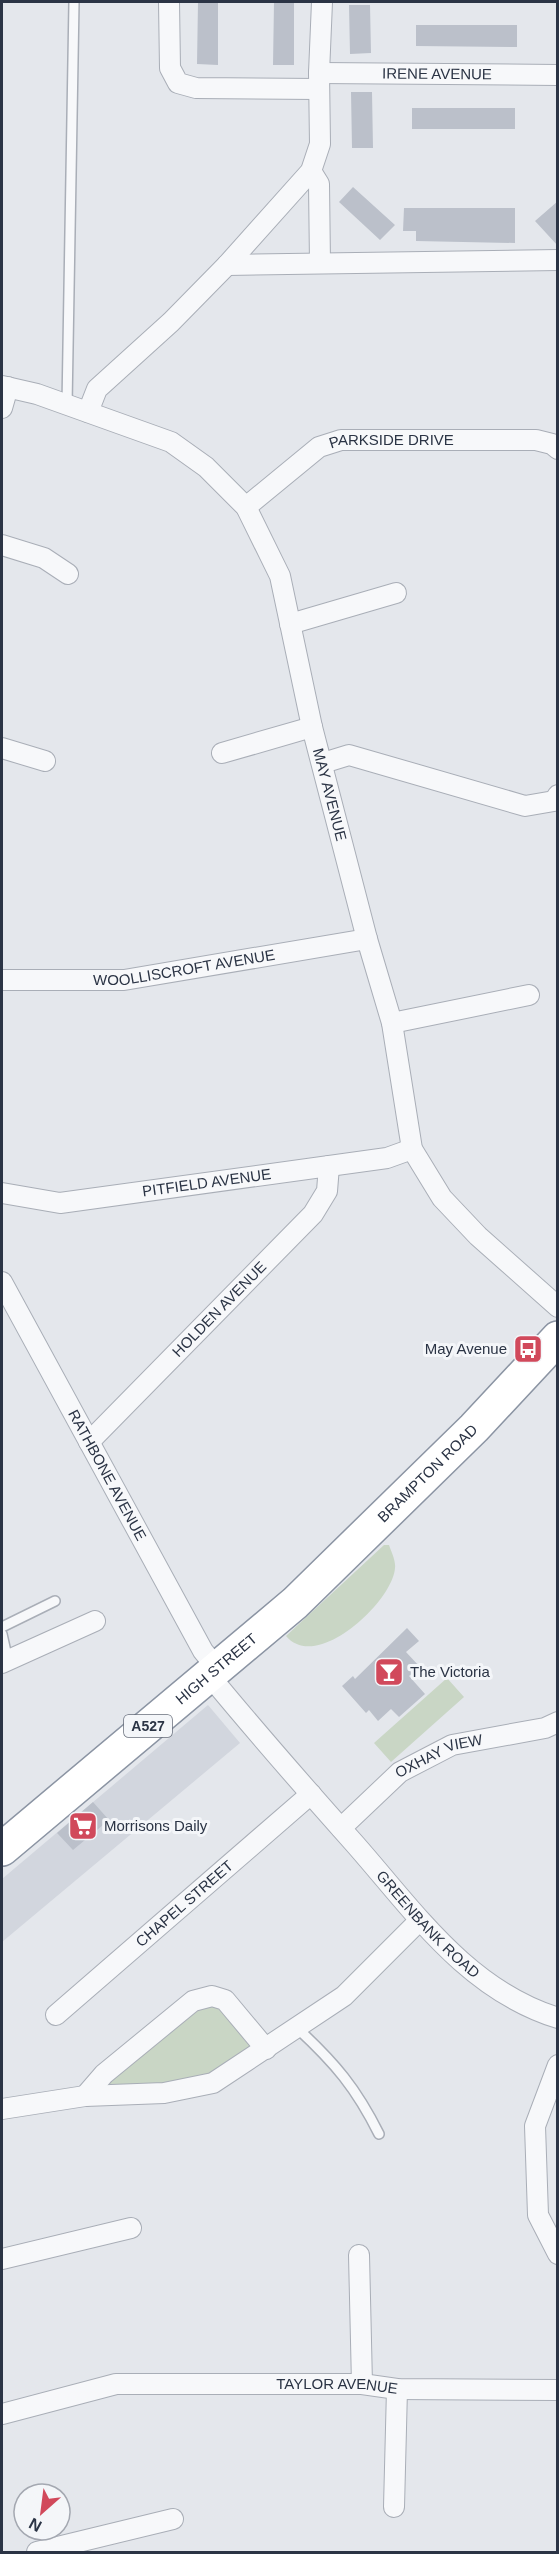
<svg xmlns="http://www.w3.org/2000/svg" width="559" height="2554" viewBox="0 0 559 2554" font-family="Arial,sans-serif">
<rect width="100%" height="100%" fill="#e4e7ec"/>
<path fill="#d2d6de" d="M208,1705L240,1743L2,1942V1879Z"/>
<path fill="#c9d6c5" d="M384,1545H389C391,1551 396,1561 395,1568C393,1601 317,1673 286,1636Z
M447,1678L464,1697L391,1762L374,1743Z
M212,1996L266,2049L213,2083L85,2096Z"/>
<path fill="#bbc0ca" d="M198,2H218V65L197,64Z
M274,2H294V65H273Z
M349,5H370L371,53L350,54Z
M416,25H517V47L416,46Z
M351,92H372L373,148H352Z
M412,108H515V129H412Z
M353,187L395,225L380,240L339,202Z
M558,201V246L535,221Z
M404,208H515V243L416,241V231H403Z
M407,1628L419,1641L406,1652L420,1667L409,1676L425,1694L399,1717L391,1709L378,1721L369,1710L366,1713L342,1686L353,1676L355,1679Z
M93,1802L109,1820L73,1850L57,1833Z"/>
<g fill="none" stroke-linecap="round" stroke-linejoin="round">
<g stroke="#a9aeb7" stroke-width="12">
<path id="service" d="M67,405L74,2
M2,1627L55,1601
M2,1634L8,1661
M297,2028C335,2063 356,2088 379,2134"/>
</g>
<g stroke="#a9aeb7" stroke-width="22">
<g id="minor">
<path d="M169,2L170,68L178,83L196,88L318,89"/>
<path id="s1" d="M319,73L558,75"/>
<path d="M311,171L319,184L320,263"/>
<path d="M227,265L558,260"/>
<path id="s2" d="M2,386L37,394L171,442L206,467L246,507L280,576L312,727L367,939L392,1023L412,1149L442,1198L478,1236L558,1307"/>
<path d="M2,408L8,387"/>
<path d="M88,412L97,389L171,322L227,265L311,171L320,144L319,73L322,2"/>
<path id="s3" d="M246,507L319,447L341,440H536L552,444L558,449"/>
<path d="M2,545L44,558L68,574"/>
<path d="M290,624L396,593"/>
<path d="M2,748L45,761"/>
<path d="M222,753L312,727"/>
<path d="M323,763L349,755L525,806L554,801L558,795"/>
<path id="s4" d="M2,980H124L367,939"/>
<path d="M392,1023L529,995"/>
<path id="s5" d="M2,1193L60,1203L387,1158L412,1149"/>
<path id="s6" d="M2,1282L203,1651L217,1668"/>
<path id="s7" d="M89,1442L313,1214L327,1191L329,1166"/>
<path d="M2,1663L95,1621"/>
<path id="s8" d="M209,1675C256,1732 305,1788 354,1843C414,1911 467,1990 558,2018"/>
<path id="s9" d="M341,1828L400,1772L452,1745L545,1728L558,1722"/>
<path id="s10" d="M56,2015L311,1794"/>
<path d="M558,2065L535,2126L538,2215L558,2254"/>
<path d="M85,2096L104,2074L193,2001L212,1996L225,2000L266,2049"/>
<path d="M2,2109L85,2096L164,2093L213,2083L344,1996L419,1921"/>
<path d="M359,2255L362,2384"/>
<path d="M2,2259L131,2228"/>
<path id="s11" d="M2,2414L116,2384H362L397,2389L558,2390"/>
<path d="M394,2507L397,2389"/>
<path d="M37,2552L173,2519"/>
</g>
</g>
<g stroke="#8b94a3" stroke-width="36">
<g id="trunk">
<path id="s12" d="M2,1849L295,1603L474,1428L558,1338"/>
</g>
</g>
<use href="#service" stroke="#f7f8fa" stroke-width="9"/>
<use href="#minor" stroke="#f7f8fa" stroke-width="20"/>
<use href="#trunk" stroke="#fff" stroke-width="33"/>
</g>
<defs>
<g id="bus-square" transform="scale(1.5)"><rect x="-9" y="-9" width="18" height="18" rx="4" fill="#d1495b" stroke="#f4f6f9"/><path d="M-5-6H5V4H4V6H2V4H-2V6H-4V4H-5ZM-3.5-4V0h7V-4ZM-3.5 1.2v1.5H-2V1.2ZM2 1.2v1.5H3.5V1.2Z" fill="#fff"/></g>
<g id="bar-square" transform="scale(1.5)"><rect x="-9" y="-9" width="18" height="18" rx="4" fill="#d1495b" stroke="#f4f6f9"/><path d="M-6-5H6L.8 .8V4.5H3.5V6h-7V4.5H-.8V.8Z" fill="#fff"/></g>
<g id="supermarket-square" transform="scale(1.5)"><rect x="-9" y="-9" width="18" height="18" rx="4" fill="#d1495b" stroke="#f4f6f9"/><path d="M-6-5.5h2.5l.6 2H6L4.5 2H-2.5L-4.4-4H-6ZM-1.5 3.2a1.3 1.3 0 1 0 .1 0ZM3 3.2a1.3 1.3 0 1 0 .1 0Z" fill="#fff"/></g>
</defs>
<g fill-rule="evenodd">
<use href="#bus-square" x="528" y="1349"/>
<use href="#bar-square" x="389" y="1672"/>
<use href="#supermarket-square" x="83" y="1826"/>
</g>
<g text-anchor="middle" stroke-width="6" stroke-linejoin="round" paint-order="stroke">
<rect fill="#f4f6f9" stroke="#676e7b" stroke-width="1.5" x="124" y="1715" width="48" height="22" rx="4.5"/>
<g font-size="14" font-weight="bold" fill="#2b3445">
<text x="148" y="1731">A527</text>
</g>
<g font-size="15" fill="#2b3445" stroke="#f4f6f9">
<text dy="5" stroke="none"><textPath href="#s1" startOffset="118">IRENE AVENUE</textPath></text>
<text dy="5" stroke="none"><textPath href="#s3" startOffset="168">PARKSIDE DRIVE</textPath></text>
<text dy="5" stroke="none"><textPath href="#s2" startOffset="579">MAY AVENUE</textPath></text>
<text dy="5" stroke="none"><textPath href="#s4" startOffset="183">WOOLLISCROFT AVENUE</textPath></text>
<text dy="5" stroke="none"><textPath href="#s5" startOffset="207">PITFIELD AVENUE</textPath></text>
<text dy="5" stroke="none"><textPath href="#s7" startOffset="186">HOLDEN AVENUE</textPath></text>
<text dy="5" stroke="none"><textPath href="#s12" startOffset="568">BRAMPTON ROAD</textPath></text>
<text dy="5" stroke="none"><textPath href="#s6" startOffset="220">RATHBONE AVENUE</textPath></text>
<text dy="5" stroke="none"><textPath href="#s12" startOffset="280">HIGH STREET</textPath></text>
<text dy="5" stroke="none"><textPath href="#s9" startOffset="124">OXHAY VIEW</textPath></text>
<text dy="5" stroke="none"><textPath href="#s10" startOffset="170">CHAPEL STREET</textPath></text>
<text dy="5" stroke="none"><textPath href="#s8" startOffset="332">GREENBANK ROAD</textPath></text>
<text dy="5" stroke="none"><textPath href="#s11" startOffset="339">TAYLOR AVENUE</textPath></text>
</g>
<g font-size="15" fill="#2b3445" stroke="#f4f6f9" text-anchor="start">
<text x="507" y="1354" text-anchor="end">May Avenue</text>
<text x="410" y="1677">The Victoria</text>
<text x="104" y="1831">Morrisons Daily</text>
</g>
</g>
<rect width="559" height="2554" fill="none" stroke="#2b3445" stroke-width="6"/>
<g transform="translate(42 2512) rotate(208)"><circle r="28" fill="#f4f6f9" stroke="#a4a8b1" stroke-width="1.5"/>
<path d="M0-4.5L10 22L0 15L-10 22Z" fill="#d1495b"/>
<text y="-9" font-size="16" font-weight="bold" text-anchor="middle" fill="#2b3445">N</text>
</g>
</svg>
